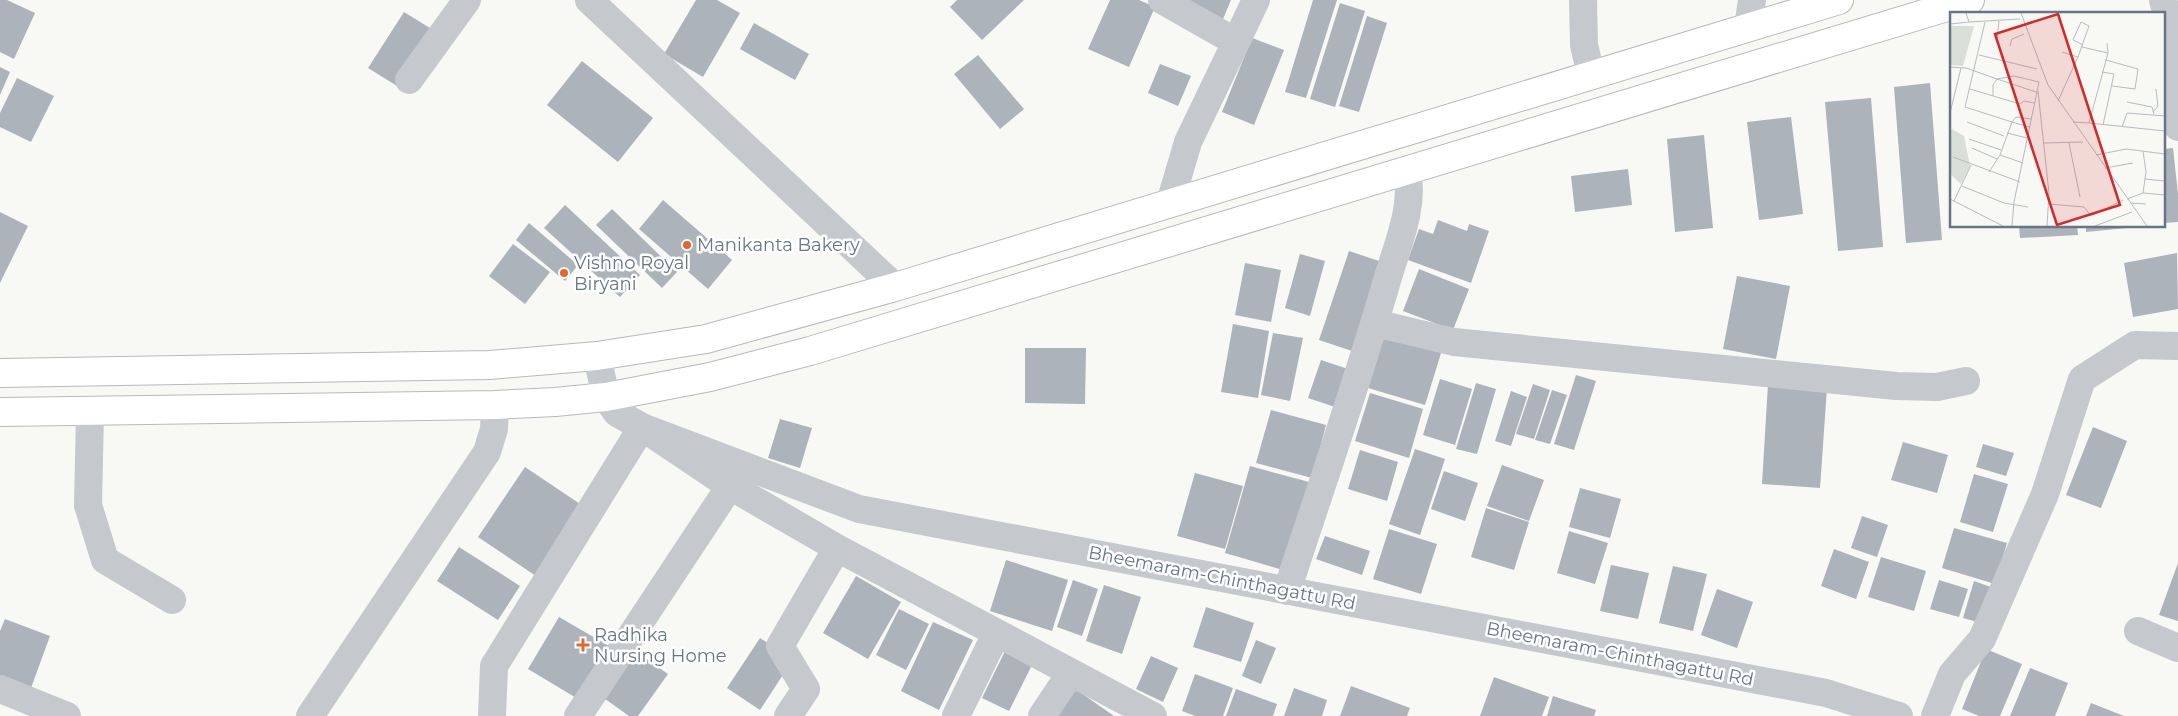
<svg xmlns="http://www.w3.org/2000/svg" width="2178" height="716" viewBox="0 0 2178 716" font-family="Montserrat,sans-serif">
<rect width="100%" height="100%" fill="#f8f8f5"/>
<path fill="#acb3ba" d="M0,0H7L35,13L14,59L0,52Z
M696,0H717L740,13L703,77L664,54Z
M957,0H1024L982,40L950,7Z
M1110,0H1139L1155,7L1129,67L1088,49Z
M1186,0H1231L1223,19L1185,3Z
M1313,0H1337L1306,98L1285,92Z
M1340,3L1365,11L1335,107L1310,99Z
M404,12L438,33L402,89L368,68Z
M1367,16L1387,23L1359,112L1339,106Z
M754,23L809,54L795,80L740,49Z
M1252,38L1284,50L1254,125L1222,112Z
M978,55L1024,109L1000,129L954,74Z
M582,61L653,118L618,162L547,105Z
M1160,64L1191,76L1178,106L1148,93Z
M0,67L10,72L0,95Z
M17,78L54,96L31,142L0,127V113Z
M1930,83L1942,240L1906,243L1894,87Z
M1871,98L1883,247L1838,251L1825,102Z
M1791,117L1803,214L1759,220L1747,122Z
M1704,135L1713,228L1675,232L1667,139Z
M2173,148L2178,194V222L2164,223V149Z
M1628,169L1632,205L1575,212L1571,176Z
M663,200L732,260L708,289L639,229Z
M565,205L640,275L620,297L544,228Z
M612,209L677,272L662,288L596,225Z
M0,212L28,226L0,283Z
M1438,220L1467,231L1469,224L1489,231L1471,283L1408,260L1419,229L1433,234Z
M529,223L578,265L565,281L516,240Z
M2019,226H2077L2078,235L2020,238Z
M2086,226H2127V228L2086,232Z
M513,244L550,272L525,304L489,276Z
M1349,251L1388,264L1358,353L1319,340Z
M2177,253L2178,309L2133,317L2124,263Z
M1300,254L1325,261L1310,316L1285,308Z
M1245,263L1281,270L1271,322L1235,315Z
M1419,269L1469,289L1453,330L1403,311Z
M1737,276L1790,286L1776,359L1723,349Z
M1233,324L1269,331L1258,398L1221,392Z
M1273,333L1303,338L1290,401L1261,395Z
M1385,333L1442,350L1425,405L1368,388Z
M1025,348H1086L1085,404L1025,403Z
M1321,360L1354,371L1341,409L1308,398Z
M1576,375L1596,381L1574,450L1554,444Z
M1440,379L1472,389L1455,445L1423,435Z
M1476,383L1496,389L1477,454L1456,449Z
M1533,384L1550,390L1534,439L1516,434Z
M1768,384L1827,388L1820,488L1762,484Z
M1552,390L1567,395L1550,444L1535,440Z
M1511,391L1527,397L1511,446L1495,441Z
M1370,393L1423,409L1409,458L1355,441Z
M1271,410L1326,425L1312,478L1256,463Z
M780,419L812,428L800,468L768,458Z
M2093,427L2127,441L2101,508L2066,495Z
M1903,442L1948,455L1937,493L1891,480Z
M1983,444L2014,453L2006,476L1976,467Z
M1415,449L1445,459L1420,535L1389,524Z
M1360,450L1398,462L1387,501L1348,489Z
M1502,465L1544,480L1529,521L1487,506Z
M1250,466L1309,482L1283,570L1225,553Z
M525,467L583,506L536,576L478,537Z
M1444,471L1478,483L1465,521L1431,509Z
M1195,473L1243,486L1225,549L1177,536Z
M1974,474L2008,484L1993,532L1960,522Z
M1580,488L1621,499L1610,538L1569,527Z
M1486,508L1529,522L1514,570L1471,557Z
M1862,516L1888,525L1877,557L1851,548Z
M1954,528L2007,543L1995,584L1942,568Z
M1389,529L1437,544L1421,594L1373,579Z
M1569,531L1608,543L1595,584L1557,573Z
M1325,536L1370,551L1362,575L1316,559Z
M459,547L520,586L498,620L437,581Z
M1834,549L1869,562L1856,599L1821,586Z
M1881,557L1926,571L1914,611L1868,597Z
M1006,560L1068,580L1052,631L990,611Z
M2178,563V621L2159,615Z
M1611,565L1649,573L1638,619L1600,611Z
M1673,566L1707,574L1693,631L1659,623Z
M856,576L901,602L868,659L823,633Z
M1073,580L1098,589L1082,636L1057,627Z
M1939,580L1968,589L1959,617L1930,609Z
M1974,581L1991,587L1981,623L1963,618Z
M1104,585L1141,597L1122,654L1086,641Z
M1717,589L1753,602L1737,648L1701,635Z
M1206,607L1254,623L1241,662L1193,647Z
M899,609L929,624L906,670L876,655Z
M559,617L609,646L578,699L528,669Z
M5,619L50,636L31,688L0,676V631Z
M933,622L973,640L939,710L901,691Z
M760,638L775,648L788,667L760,710L727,688Z
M1256,640L1276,648L1261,684L1242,676Z
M1006,649L1033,663L1009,711L982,698Z
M1986,649L2022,664L2000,716H1979L1962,709Z
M634,650L668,674L638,716H629L601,696Z
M1151,656L1178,668L1163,702L1136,689Z
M2030,668L2068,683L2055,716H2010Z
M1195,674L1233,688L1223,716H1195L1182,711Z
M1494,677L1549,697L1542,716H1480Z
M1351,686L1410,708L1407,716H1340Z
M1074,688L1114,716H1055Z
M1294,688L1327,700L1322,716H1284Z
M1236,689L1277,704L1273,716H1226Z
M1553,696L1596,710L1594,716H1547Z
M2091,703L2124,716H2086Z"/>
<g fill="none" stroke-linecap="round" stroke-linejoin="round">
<g stroke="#b6b9bd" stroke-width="30">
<path id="trunk" d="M0,373L490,365L597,356L706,339L895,287L1839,0
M0,412L495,405L555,402L606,397L710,377L810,351L1970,0"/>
</g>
<path stroke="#c5c8cc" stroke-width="28" d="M589,0L895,287
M1162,0L1236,42L1256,0
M1583,0L1584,45L1591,75
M2163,0L2168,18L2178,127
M1748,28L1752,0
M409,80L467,0
M1170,203L1188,142L1236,42
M1375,323L1454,342L1896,386L1937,387L1966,381
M90,412L88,505L105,560L172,600
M1287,591C1320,489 1356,387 1386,284C1396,248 1415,208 1407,171
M2138,631L2178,648
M0,689L67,716
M310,716L487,452L494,429L495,405
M492,716L494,666L642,427L730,486L837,548L1153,716
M578,716L730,486
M788,716L806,689L780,646L837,548
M956,716L996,634
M1042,716L1070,674
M1935,716L1952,674L1982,639L2045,494L2082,379L2135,345L2178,346"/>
<path stroke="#c5c8cc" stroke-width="28" d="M597,356L606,397L617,413L642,427L859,509L1826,693L1899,716"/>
<use href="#trunk" stroke="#fff" stroke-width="28"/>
</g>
<g fill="#e3672a" stroke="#fff" stroke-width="2">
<circle cx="687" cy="245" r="5"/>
<circle cx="564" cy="273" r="5"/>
<path d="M580.5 637.5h5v5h5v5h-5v5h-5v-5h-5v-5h5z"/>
</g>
<g text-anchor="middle" stroke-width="5" stroke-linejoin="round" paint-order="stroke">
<g font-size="18" fill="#677586" stroke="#fff" text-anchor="start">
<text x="697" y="251">Manikanta Bakery</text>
<text x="574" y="269">Vishno Royal<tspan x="574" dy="21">Biryani</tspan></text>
<text x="594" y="641">Radhika<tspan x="594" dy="21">Nursing Home</tspan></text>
</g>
<g font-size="18" fill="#677586" stroke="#fff">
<text transform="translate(1222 578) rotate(11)" y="6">Bheemaram-Chinthagattu Rd</text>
<text transform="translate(1620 654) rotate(11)" y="6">Bheemaram-Chinthagattu Rd</text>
</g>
</g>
<g transform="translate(1950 12)">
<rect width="215" height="215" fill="#f8f8f5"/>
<path d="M0,14H24L13,54L0,53ZM0,116L14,124L20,154L11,172L0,162Z" fill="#d9dfd6"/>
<path fill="none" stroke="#b5bcc2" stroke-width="1" d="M16,1L19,10L70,7M71,1L98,73L197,214M35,10L15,95L62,110L50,143L39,160M0,12L19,10M47,28L49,9M157,31L158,41L139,111L215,119M60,34L62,27L74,22M132,35L158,41M112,40L128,45M29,43L87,57M156,48L188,57L185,77L162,74M0,55L16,56L47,67L64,64L89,70L64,190L62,214M152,60L164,62L153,113M20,77L70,92L74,89L84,91M88,79L99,181L97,214M43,84V73L47,67L86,80M108,89L128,45L139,14L131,10L123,28L133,33M177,90L202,95L204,102M203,100L208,94L206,77M0,101L11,56M17,110L54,124M62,110L66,105L81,107M62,110L79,115M123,110L139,111M172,115L177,101L215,104M57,121L77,126M19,127L51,138M93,131L133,130M119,131L130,185M22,136L47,147M193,139L196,160L193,181M50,143L73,151M146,143L176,137L215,142M3,145L70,170M155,156L183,151M195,167L215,169M12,174L54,191L78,195M0,187L53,214M177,187L193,181L215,183M4,189L21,153M181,191L196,192M99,192L134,195L141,204L173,188M145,214L182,200"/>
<path fill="#d62828" fill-opacity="0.15" stroke="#d62828" stroke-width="2.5" d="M108,2L170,193L107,213L45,22Z"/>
<rect width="215" height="215" fill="none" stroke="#677586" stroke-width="2.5"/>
</g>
</svg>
